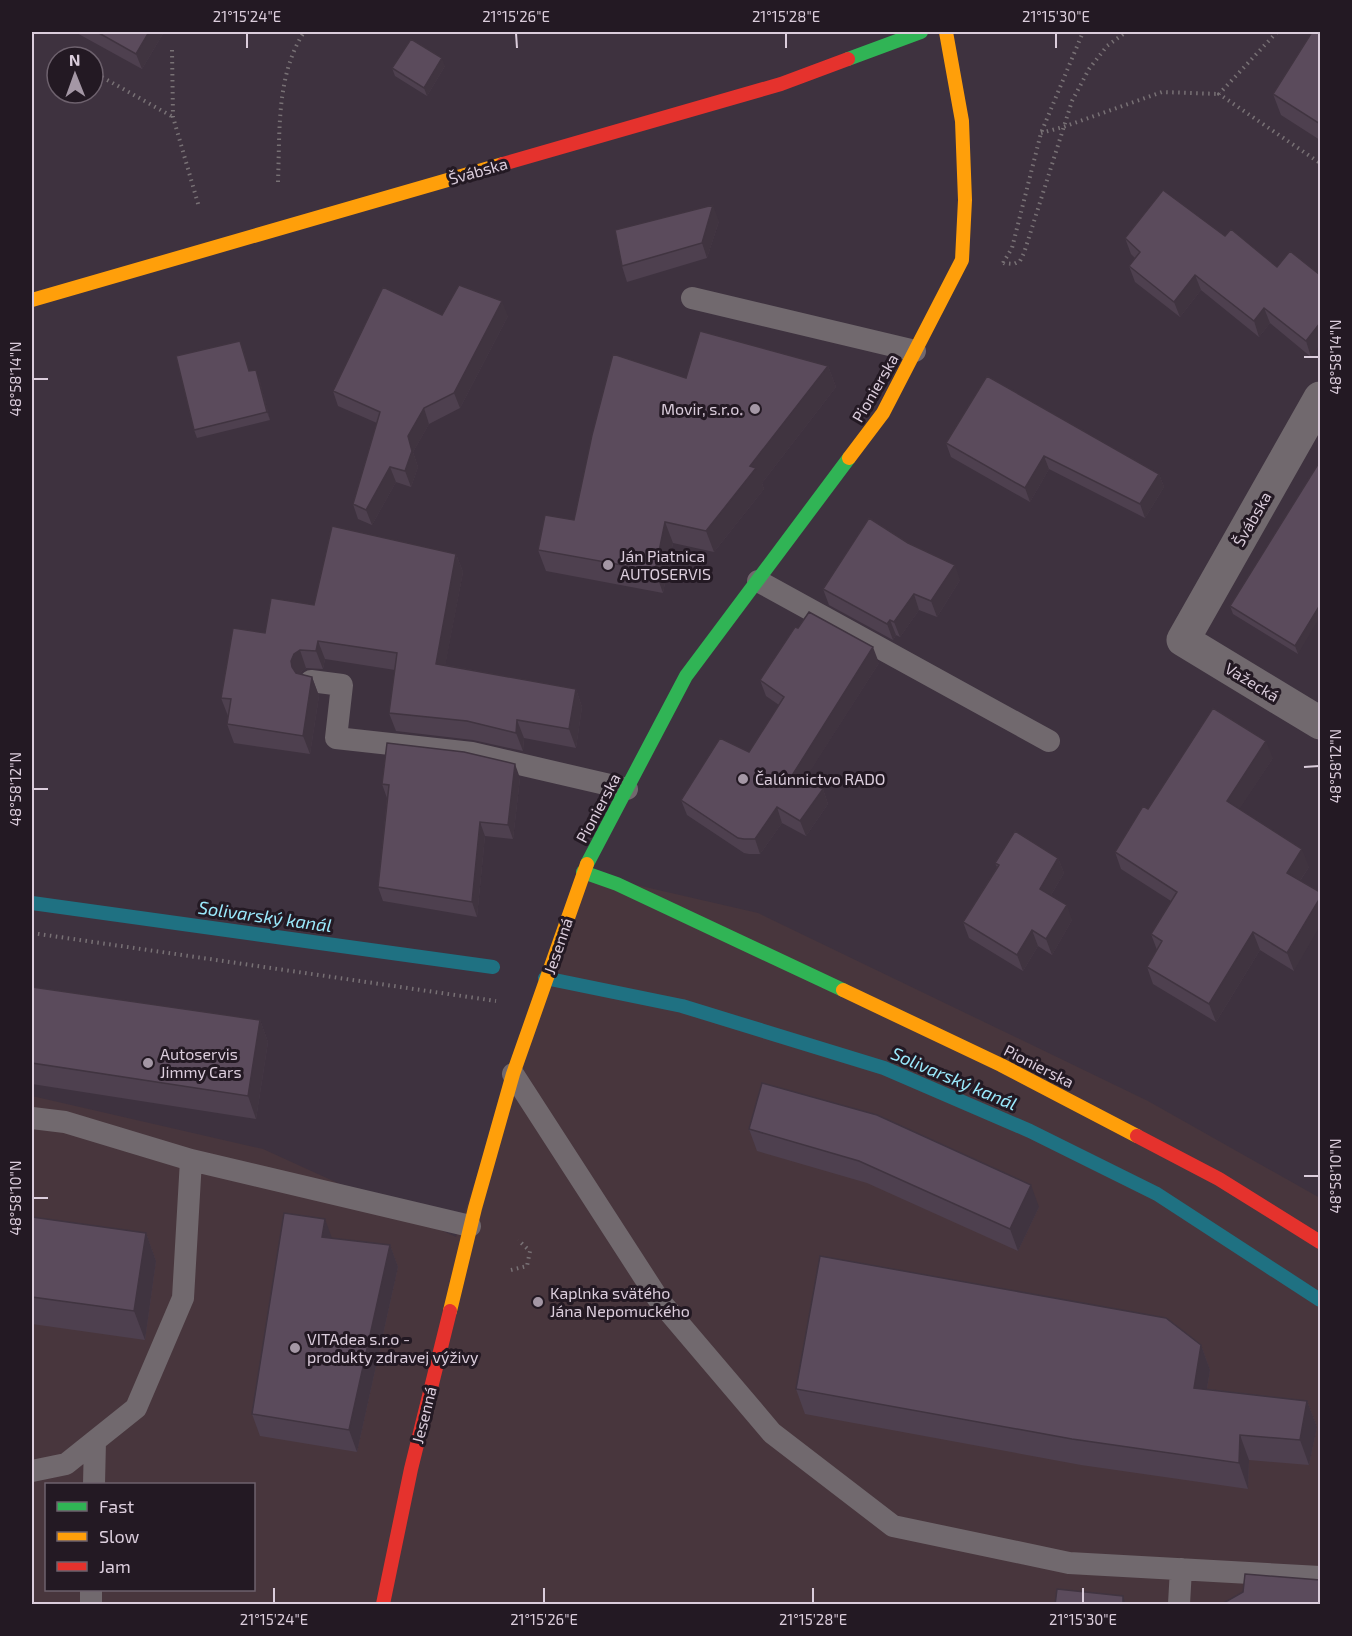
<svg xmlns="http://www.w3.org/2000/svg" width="1352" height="1636" viewBox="0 0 1352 1636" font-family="'Exo 2',sans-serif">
<rect width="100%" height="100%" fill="#3e323f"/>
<path fill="#48363d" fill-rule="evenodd" d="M580,872L758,913L1148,1101L1320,1198V1604H32V1096L263,1149L456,1237ZM46,1484H254V1590H46Z"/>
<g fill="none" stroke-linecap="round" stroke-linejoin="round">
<path stroke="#1f7182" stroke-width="14" d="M32,903L493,967
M545,978L682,1006L884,1068L1030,1131L1157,1194L1320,1300"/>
<path stroke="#787175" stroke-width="4" stroke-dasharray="1.5 4.5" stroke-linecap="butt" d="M1277,32L1219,94L1320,163
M172,50L173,117L199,207
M102,77L173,117
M1041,133L1063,127L1162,92L1219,94
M278,182C280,131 276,76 304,32
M1003,263L1012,248L1041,133L1083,32
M1003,263L1014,264L1020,261L1024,253L1072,101L1089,69L1107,46L1126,32
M32,933L496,1001
M511,1270L527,1266L530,1251L518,1240"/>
<path stroke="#71696e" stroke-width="22" d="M692,298L915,351
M758,581L1049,741
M311,681L342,685L336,738L472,753L627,789
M513,1074L659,1300L772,1433L893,1526L1069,1563L1320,1577
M32,1118L65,1122L191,1160L470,1226
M32,1471L66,1464L136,1408L183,1298L191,1160
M94,1484L95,1441
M91,1604V1590
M1179,1604L1181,1569"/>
<path stroke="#71696e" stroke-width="33" d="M1320,398L1183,640L1320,723"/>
<path stroke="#30b455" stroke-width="14" d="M848,59L921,32
M587,864L686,676L849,458
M583,872L617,884L843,990"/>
<path stroke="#ff9f0a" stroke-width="14" d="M32,300L503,164
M849,458L883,413L962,260L965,200L962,121L946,32
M843,990L1001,1065L1137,1136
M450,1311L475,1208L513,1074L587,864"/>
<path stroke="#e5322d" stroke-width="14" d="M503,164L781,84L848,59
M1137,1136L1219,1179L1320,1242
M383,1604L411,1469L450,1311"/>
</g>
<path fill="#4e404f" d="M75,32H164L142,69Z
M1320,32V140L1281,115L1273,94Z
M445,66L427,96L395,76L392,68Z
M719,221L707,258L627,282L622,266Z
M1225,236L1277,267L1290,251L1311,357L1270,323L1259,337L1201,290L1180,317L1135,282L1129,266L1135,258L1131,254L1125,238Z
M442,315L508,316L460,408L429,424L413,452L418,467L411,487L396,482L372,525L358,519L353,504L377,423L338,406L333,391Z
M243,349L249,371L259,378L270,420L197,438L194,430Z
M828,366L836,387L762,483L764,489L714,552L673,543L663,593L546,571L538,550L574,520L686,378Z
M987,376L1159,474L1164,487L1145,518L1049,469L1030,502L951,457L946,443Z
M1320,461L1298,654L1233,614L1230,606Z
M456,554L463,572L445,665L576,689L582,707L576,748L524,738L523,751L473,740L396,731L389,713L395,670L325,659L323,669L306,668L301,672L300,674L312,677L319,696L310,754L234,743L227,724L228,716L221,698L265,633L314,605Z
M960,580L937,617L919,610L900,637L896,635L893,640L829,605L823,589Z
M798,628L879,663L804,780L823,789L828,804L806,836L782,823L760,854H749L744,853L687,815L681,800L749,752L779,705L766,696L760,680Z
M1273,758L1239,809L1309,867L1300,881L1294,971L1260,950L1216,1022L1153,984L1147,967L1157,950L1151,934L1171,901L1121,869L1115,852L1148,809Z
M520,778L513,839L485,836L477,917L383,901L378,887L387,798L382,784Z
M1058,858L1064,873L1051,895L1072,920L1052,955L1038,946L1023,971L969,938L963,922L997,867L995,863Z
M32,987L260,1020L268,1042L256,1119L32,1084Z
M749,1129L1039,1207L1018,1251L867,1183L757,1151Z
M32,1217L146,1233L156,1261L145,1340L32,1324Z
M332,1238L390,1245L398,1267L357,1452L260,1436L252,1414Z
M1201,1345L1210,1370L1207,1389L1307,1401L1317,1427L1309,1465L1249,1460L1248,1489L1081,1465L805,1414L796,1389Z"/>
<path fill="#403440" d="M149,32H164L142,69L136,54Z
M442,58L445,66L427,96L424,88Z
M713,205L719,221L707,258L702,243Z
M1195,275L1201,290L1180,317L1174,302Z
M502,301L508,316L460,408L454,393Z
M1264,308L1270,323L1259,337L1254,321Z
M1320,323V345L1311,357L1306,341Z
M828,366L836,387L762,483L764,489L714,552L706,531L750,466Z
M256,370L259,378L270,420L267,412Z
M424,408L429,424L413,452L418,467L411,487L405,471L408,436Z
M1044,456L1049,469L1030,502L1025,488Z
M390,467L396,482L372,525L366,510Z
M1159,474L1164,487L1145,518L1140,504Z
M665,522L673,543L663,593L655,571Z
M456,554L463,572L442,682L436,664Z
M955,565L960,580L937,617L931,601Z
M914,594L919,610L900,637L894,622Z
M1320,605V617L1298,654L1295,646Z
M890,620L896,635L893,640L887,624Z
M318,641L325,659L323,669L316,651Z
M873,647L879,663L798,790L793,774Z
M300,650L306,668L301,672L298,679L292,667L291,661L294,654Z
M312,677L319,696L310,754L303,736Z
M576,689L582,707L576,748L569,729Z
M517,720L524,738L523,751L516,733Z
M1266,741L1273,758L1233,819L1227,801Z
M515,764L520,778L513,839L508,825Z
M823,789L828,804L806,836L800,821Z
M777,807L782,823L760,854L755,839Z
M480,822L485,836L477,917L472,902Z
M1302,849L1309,867L1293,891L1287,873Z
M1058,858L1064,873L1045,905L1040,889Z
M1320,898V926L1294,971L1287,953Z
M1067,905L1072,920L1052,955L1046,939Z
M1032,930L1038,946L1023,971L1017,955Z
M1253,932L1260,950L1216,1022L1209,1004Z
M260,1020L268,1042L256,1119L248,1096Z
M1031,1185L1039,1207L1018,1251L1010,1229Z
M325,1219L333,1241L322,1237Z
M146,1233L156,1261L145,1340L134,1311Z
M390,1245L398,1267L357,1452L349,1430Z
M1201,1345L1210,1370L1203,1413L1194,1388Z
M1307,1401L1317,1427L1309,1465L1300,1440Z
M1240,1435L1249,1460L1248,1489L1239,1463Z
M1123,1596L1126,1605H1123Z"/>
<path fill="#5b4b5c" stroke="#403440" stroke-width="1.5" d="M97,32H149L136,54Z
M1312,32H1320V124L1273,94Z
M411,39L442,58L424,88L392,68Z
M1163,190L1225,236L1231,229L1277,267L1290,251L1320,275V323L1306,341L1264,308L1254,321L1195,275L1174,302L1129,266L1140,252L1125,238Z
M713,205L702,243L622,266L615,230Z
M459,285L502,301L454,393L424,408L408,436L412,451L405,471L390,467L366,510L353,504L380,412L333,391L383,287L442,315Z
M700,331L828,366L750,466L756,468L706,531L665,522L655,571L538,550L545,515L574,520L592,435L613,354L686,378Z
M240,341L249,371L256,370L267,412L194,430L176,356Z
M987,376L1159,474L1140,504L1044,456L1025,488L946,443Z
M1320,461V605L1295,646L1230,606Z
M869,518L908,543L955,565L931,601L914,594L894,622L890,620L887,624L823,589Z
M332,526L456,554L436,664L576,689L569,729L517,720L516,733L467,721L389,713L397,653L318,641L316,651L300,650L294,654L291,661L292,667L296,673L312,677L303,736L227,724L231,699L221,698L233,628L265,633L271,598L314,605Z
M809,612L873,647L793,774L823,789L800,821L777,807L755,839H744L738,838L681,800L720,738L749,752L784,697L760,680L795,627L798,628Z
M1213,708L1266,741L1227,801L1302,849L1287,873L1320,892V898L1287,953L1253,932L1209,1004L1147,967L1162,941L1151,934L1177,892L1115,852L1143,806L1148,809Z
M387,743L464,752L515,764L508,825L480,822L472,902L378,887L389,785L382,784Z
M1015,831L1058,858L1040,889L1067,905L1046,939L1032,930L1017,955L963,922L999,865L995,863Z
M32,987L260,1020L248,1096L32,1063Z
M762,1083L877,1115L1031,1185L1010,1229L859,1161L749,1129Z
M284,1213L325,1219L322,1237L390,1245L349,1430L252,1414Z
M32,1217L146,1233L134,1311L32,1297Z
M820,1256L1166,1318L1201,1345L1194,1388L1307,1401L1300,1440L1240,1435L1239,1463L1072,1439L796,1389Z
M1245,1574L1320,1580V1605H1220L1243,1592Z
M1057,1589L1123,1596V1605H1055Z"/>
<path fill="none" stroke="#dbcddc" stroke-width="2" d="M247,33V48M516,33L517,48M786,33V48M1056,33V48M1304,357H1319M33,379H48M1304,767L1319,766M33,789H48M1304,1176H1319M33,1198H48M274,1588V1603M544,1588V1603M813,1588V1603M1083,1588V1603"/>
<g fill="#a497a5" stroke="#231923" stroke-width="2">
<circle cx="755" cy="409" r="6"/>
<circle cx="608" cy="565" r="6"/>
<circle cx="743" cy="779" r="6"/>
<circle cx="148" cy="1063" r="6"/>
<circle cx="538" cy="1302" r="6"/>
<circle cx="295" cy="1348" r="6"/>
</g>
<g text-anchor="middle" stroke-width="6" stroke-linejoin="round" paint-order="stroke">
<g font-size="16" fill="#dbcddc" stroke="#231923">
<text transform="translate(478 171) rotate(-16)" y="6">Švábska</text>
<text transform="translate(875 388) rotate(-60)" y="6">Pionierska</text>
<text transform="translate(1252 519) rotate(-60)" y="6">Švábska</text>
<text transform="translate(1252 682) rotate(31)" y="6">Važecká</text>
<text transform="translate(598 808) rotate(-62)" y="6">Pionierska</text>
<text transform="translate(558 946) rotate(-71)" y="6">Jesenná</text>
<text transform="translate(1039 1066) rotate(27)" y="6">Pionierska</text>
<text transform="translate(424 1415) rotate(-76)" y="6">Jesenná</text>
</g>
<g font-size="16" fill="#dbcddc" stroke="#231923" text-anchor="start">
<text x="743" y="415" text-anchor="end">Movir, s.r.o.</text>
<text x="620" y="562">Ján Piatnica<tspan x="620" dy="18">AUTOSERVIS</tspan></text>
<text x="755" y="785">Čalúnnictvo RADO</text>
<text x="160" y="1060">Autoservis<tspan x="160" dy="18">Jimmy Cars</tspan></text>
<text x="550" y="1299">Kaplnka svätého<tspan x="550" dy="18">Jána Nepomuckého</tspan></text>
<text x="307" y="1345">VITAdea s.r.o -<tspan x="307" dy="18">produkty zdravej výživy</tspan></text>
</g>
<g font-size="18" font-style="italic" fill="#9beafd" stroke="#231923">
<text transform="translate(265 917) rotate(8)" y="6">Solivarský kanál</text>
<text transform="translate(954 1079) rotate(23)" y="6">Solivarský kanál</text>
</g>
</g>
<rect width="1352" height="1636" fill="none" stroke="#231923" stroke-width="66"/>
<rect x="45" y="1483" width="210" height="108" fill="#231923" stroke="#6d616d" stroke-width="1.5"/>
<rect x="57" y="1502" width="30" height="9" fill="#30b455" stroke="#6d616d" stroke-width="1.5"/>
<text x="99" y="1513" font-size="18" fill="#dbcddc">Fast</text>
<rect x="57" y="1532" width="30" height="9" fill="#ff9f0a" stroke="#6d616d" stroke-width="1.5"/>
<text x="99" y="1543" font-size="18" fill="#dbcddc">Slow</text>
<rect x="57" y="1562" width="30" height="9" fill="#e5322d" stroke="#6d616d" stroke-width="1.5"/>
<text x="99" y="1573" font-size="18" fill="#dbcddc">Jam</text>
<g transform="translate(75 75) rotate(359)"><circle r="28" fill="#231923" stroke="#6d616d" stroke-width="1.5"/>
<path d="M0-4.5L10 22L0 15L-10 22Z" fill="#a497a5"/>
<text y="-9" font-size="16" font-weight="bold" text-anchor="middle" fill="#dbcddc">N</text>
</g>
<rect x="33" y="33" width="1286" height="1570" fill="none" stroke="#dbcddc" stroke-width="2"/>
<g font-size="15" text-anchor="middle" fill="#dbcddc">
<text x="247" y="22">21°15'24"E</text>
<text x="516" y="22">21°15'26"E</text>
<text x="786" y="22">21°15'28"E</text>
<text x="1056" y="22">21°15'30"E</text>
<text transform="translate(1336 357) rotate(-90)" y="5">48°58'14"N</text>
<text transform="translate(16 379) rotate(-90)" y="5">48°58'14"N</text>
<text transform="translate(1336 766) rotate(-90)" y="5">48°58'12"N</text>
<text transform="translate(16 789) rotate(-90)" y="5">48°58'12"N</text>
<text transform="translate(1336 1176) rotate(-90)" y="5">48°58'10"N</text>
<text transform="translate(16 1198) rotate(-90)" y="5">48°58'10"N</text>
<text x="274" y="1625">21°15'24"E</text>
<text x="544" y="1625">21°15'26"E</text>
<text x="813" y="1625">21°15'28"E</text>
<text x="1083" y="1625">21°15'30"E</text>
</g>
</svg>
